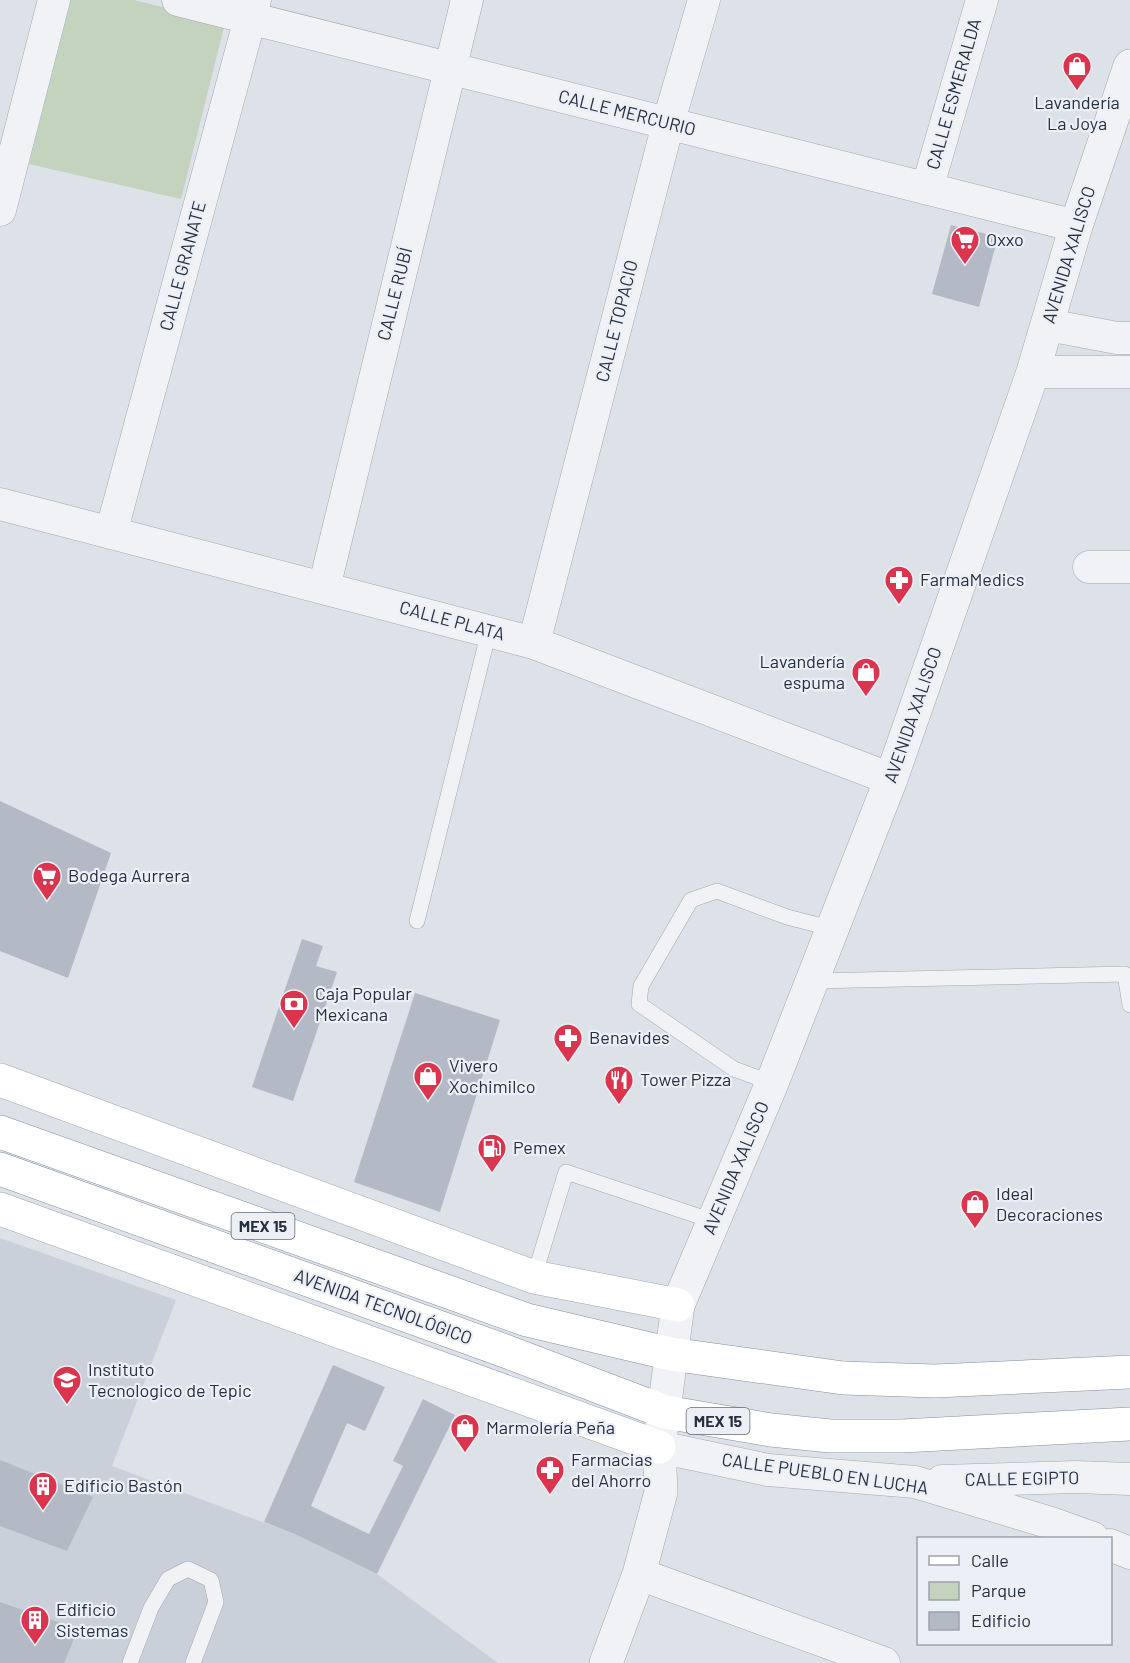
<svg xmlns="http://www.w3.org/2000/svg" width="1130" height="1663" viewBox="0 0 1130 1663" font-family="Barlow,sans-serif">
<rect width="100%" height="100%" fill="#dde1e8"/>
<path fill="#cad0da" d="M0,1238L176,1300L112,1466L297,1535L377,1574L498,1663H0Z"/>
<path fill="#c3d3bd" d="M71,0H134L225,23L181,199L29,164Z"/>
<path fill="#b3bac5" d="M951,225L998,237L979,307L932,294Z
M0,801L111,853L68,978L0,951Z
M302,939L323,946L316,966L337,972L293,1101L252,1087Z
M415,993L500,1020L440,1212L354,1182Z
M333,1365L385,1387L365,1431L347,1423L311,1506L369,1534L403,1466L393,1461L423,1399L455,1415L377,1574L297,1535L264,1522Z
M0,1460L93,1497L67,1551L0,1526Z
M0,1602L78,1629L64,1663H0Z"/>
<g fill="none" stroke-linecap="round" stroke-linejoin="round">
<g stroke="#a2a8b2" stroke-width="16">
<path id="service" d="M417,921L489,631
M812,981L1125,974L1130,1005
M772,1083L734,1069L639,1004L641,986L691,900L717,891L787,917L834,929
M534,1277L566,1172L713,1221
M130,1663L151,1608L168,1579L188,1569L211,1580L216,1602L193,1663"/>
</g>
<g stroke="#a2a8b2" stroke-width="33">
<path id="minor" d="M178,0L1076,226
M927,189L982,0
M0,210L54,0
M1048,325L1117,338H1130
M1033,372H1130
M0,504L534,643L891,779
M111,533L255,0
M1089,567H1130
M324,588L467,0
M534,643L668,124L704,0
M659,1447L768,1470L915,1482L1051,1523L1093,1538
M942,1481L1076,1477L1130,1479
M1110,1545L1130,1553
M639,1574L884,1663"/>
</g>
<g stroke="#a2a8b2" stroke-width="34">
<path id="tertiary" d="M606,1663L639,1574L661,1492L659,1447L678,1305L772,1083L891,779L1033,372L1076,226L1130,66"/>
</g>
<g stroke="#9ba6b5" stroke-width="34">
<path id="primary" d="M0,1080L534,1277L678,1305
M0,1209L659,1447"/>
</g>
<g stroke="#838fa0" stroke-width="34">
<path id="trunk" d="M0,1132L527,1320L671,1354L843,1378L935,1381L1130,1372
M0,1169L505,1351L665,1412L771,1430L830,1436H902L1130,1424"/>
</g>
<use href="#service" stroke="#f0f2f6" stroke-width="15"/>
<use href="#minor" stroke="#f0f2f6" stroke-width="32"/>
<use href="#tertiary" stroke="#f0f2f6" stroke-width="33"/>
<use href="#primary" stroke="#fff" stroke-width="33"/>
<use href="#trunk" stroke="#fff" stroke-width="33"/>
</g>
<defs>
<g id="shop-pin" transform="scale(1.5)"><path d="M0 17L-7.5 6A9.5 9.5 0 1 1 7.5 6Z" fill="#db344f" stroke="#ecf0f6"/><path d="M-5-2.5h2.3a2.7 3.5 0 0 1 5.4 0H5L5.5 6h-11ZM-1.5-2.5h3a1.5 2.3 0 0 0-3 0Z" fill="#fff"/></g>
<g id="supermarket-pin" transform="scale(1.5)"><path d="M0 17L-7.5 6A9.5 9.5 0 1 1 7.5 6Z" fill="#db344f" stroke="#ecf0f6"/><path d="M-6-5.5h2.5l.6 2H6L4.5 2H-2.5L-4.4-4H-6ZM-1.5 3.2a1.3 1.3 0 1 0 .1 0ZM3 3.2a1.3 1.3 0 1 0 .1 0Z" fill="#fff"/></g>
<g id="pharmacy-pin" transform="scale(1.5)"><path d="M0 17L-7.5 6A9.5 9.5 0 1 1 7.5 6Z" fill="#db344f" stroke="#ecf0f6"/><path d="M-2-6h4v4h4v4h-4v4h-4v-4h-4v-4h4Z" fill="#fff"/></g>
<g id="bank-pin" transform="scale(1.5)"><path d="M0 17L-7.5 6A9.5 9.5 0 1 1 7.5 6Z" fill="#db344f" stroke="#ecf0f6"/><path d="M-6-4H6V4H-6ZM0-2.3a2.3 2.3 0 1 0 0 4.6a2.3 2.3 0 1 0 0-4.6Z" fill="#fff"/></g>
<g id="restaurant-pin" transform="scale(1.5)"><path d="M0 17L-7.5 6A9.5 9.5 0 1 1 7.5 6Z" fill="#db344f" stroke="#ecf0f6"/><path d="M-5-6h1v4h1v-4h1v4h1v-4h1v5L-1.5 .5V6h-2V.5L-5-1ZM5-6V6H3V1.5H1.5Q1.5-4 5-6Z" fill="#fff"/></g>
<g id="fuel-pin" transform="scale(1.5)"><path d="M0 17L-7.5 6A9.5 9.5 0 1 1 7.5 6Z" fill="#db344f" stroke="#ecf0f6"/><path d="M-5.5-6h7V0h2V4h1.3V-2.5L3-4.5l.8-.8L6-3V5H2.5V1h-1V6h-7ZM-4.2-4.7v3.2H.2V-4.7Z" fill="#fff"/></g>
<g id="university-pin" transform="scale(1.5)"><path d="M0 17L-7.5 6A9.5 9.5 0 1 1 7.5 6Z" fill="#db344f" stroke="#ecf0f6"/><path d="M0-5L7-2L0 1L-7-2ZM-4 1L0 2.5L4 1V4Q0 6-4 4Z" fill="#fff"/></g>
<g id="building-pin" transform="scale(1.5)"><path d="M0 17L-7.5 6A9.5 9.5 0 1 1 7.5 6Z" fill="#db344f" stroke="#ecf0f6"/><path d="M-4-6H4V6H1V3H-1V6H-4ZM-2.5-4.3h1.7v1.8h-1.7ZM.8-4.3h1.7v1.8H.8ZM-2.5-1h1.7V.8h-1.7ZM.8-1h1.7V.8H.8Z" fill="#fff"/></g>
</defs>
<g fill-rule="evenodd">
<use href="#shop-pin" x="1077" y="66"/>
<use href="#supermarket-pin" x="965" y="240"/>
<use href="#pharmacy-pin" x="899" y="580"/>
<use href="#shop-pin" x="866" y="672"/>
<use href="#supermarket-pin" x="47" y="876"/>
<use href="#bank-pin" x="294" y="1004"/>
<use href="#pharmacy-pin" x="568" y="1038"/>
<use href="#shop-pin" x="428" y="1076"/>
<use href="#restaurant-pin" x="619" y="1080"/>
<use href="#fuel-pin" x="492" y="1148"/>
<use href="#shop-pin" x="975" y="1204"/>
<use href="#university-pin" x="67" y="1380"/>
<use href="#shop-pin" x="465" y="1428"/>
<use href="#pharmacy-pin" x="550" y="1470"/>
<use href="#building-pin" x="43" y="1486"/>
<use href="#building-pin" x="35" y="1620"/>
</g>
<g text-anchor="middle" stroke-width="4.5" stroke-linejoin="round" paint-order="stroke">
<g fill="#ecf0f6" stroke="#616977" stroke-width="1.5">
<rect x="231.5" y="1213" width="63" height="26" rx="4.5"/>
<rect x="686.5" y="1408" width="63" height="26" rx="4.5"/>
</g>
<g font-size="16" font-weight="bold" fill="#252f40">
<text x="263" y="1232">MEX 15</text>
<text x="718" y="1427">MEX 15</text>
</g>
<g font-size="18" fill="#252f40" stroke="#ecf0f6">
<text transform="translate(954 94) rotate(-74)" y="6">CALLE ESMERALDA</text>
<text transform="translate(627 113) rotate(14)" y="6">CALLE MERCURIO</text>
<text transform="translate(1069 255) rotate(-73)" y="6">AVENIDA XALISCO</text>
<text transform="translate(183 266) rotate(-75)" y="6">CALLE GRANATE</text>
<text transform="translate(395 294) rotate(-76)" y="6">CALLE RUBÍ</text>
<text transform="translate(617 321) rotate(-76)" y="6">CALLE TOPACIO</text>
<text transform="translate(452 621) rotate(15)" y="6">CALLE PLATA</text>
<text transform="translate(913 715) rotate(-71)" y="6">AVENIDA XALISCO</text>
<text transform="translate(736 1168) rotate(-67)" y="6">AVENIDA XALISCO</text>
<text transform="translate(383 1307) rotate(20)" y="6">AVENIDA TECNOLÓGICO</text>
<text transform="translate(825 1474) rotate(8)" y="6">CALLE PUEBLO EN LUCHA</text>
<text transform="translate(1022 1479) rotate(-1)" y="6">CALLE EGIPTO</text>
</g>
<g font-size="18" fill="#252f40" stroke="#ecf0f6" text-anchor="start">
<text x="1077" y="109" text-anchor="middle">Lavandería<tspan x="1077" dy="21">La Joya</tspan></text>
<text x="986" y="246">Oxxo</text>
<text x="920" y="586">FarmaMedics</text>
<text x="845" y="668" text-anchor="end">Lavandería<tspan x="845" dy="21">espuma</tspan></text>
<text x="68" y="882">Bodega Aurrera</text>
<text x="315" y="1000">Caja Popular<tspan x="315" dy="21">Mexicana</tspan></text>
<text x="589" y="1044">Benavides</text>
<text x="449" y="1072">Vivero<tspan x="449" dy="21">Xochimilco</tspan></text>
<text x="640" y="1086">Tower Pizza</text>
<text x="513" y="1154">Pemex</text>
<text x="996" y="1200">Ideal<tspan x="996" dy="21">Decoraciones</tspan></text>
<text x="88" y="1376">Instituto<tspan x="88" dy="21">Tecnologico de Tepic</tspan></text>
<text x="486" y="1434">Marmolería Peña</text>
<text x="571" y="1466">Farmacias<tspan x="571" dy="21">del Ahorro</tspan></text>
<text x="64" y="1492">Edificio Bastón</text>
<text x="56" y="1616">Edificio<tspan x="56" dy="21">Sistemas</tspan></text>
</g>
</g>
<rect x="917" y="1537" width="195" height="108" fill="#ecf0f6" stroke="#9ca3ad" stroke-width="1.5"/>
<rect x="929" y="1556" width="30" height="9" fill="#ffffff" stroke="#9ca3ad" stroke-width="1.5"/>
<text x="971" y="1567" font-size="18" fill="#252f40">Calle</text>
<rect x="929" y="1582" width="30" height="18" fill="#c3d3bd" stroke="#9ca3ad" stroke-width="1.5"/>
<text x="971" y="1597" font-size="18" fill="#252f40">Parque</text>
<rect x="929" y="1612" width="30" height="18" fill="#b3bac5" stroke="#9ca3ad" stroke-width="1.5"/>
<text x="971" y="1627" font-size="18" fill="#252f40">Edificio</text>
</svg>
